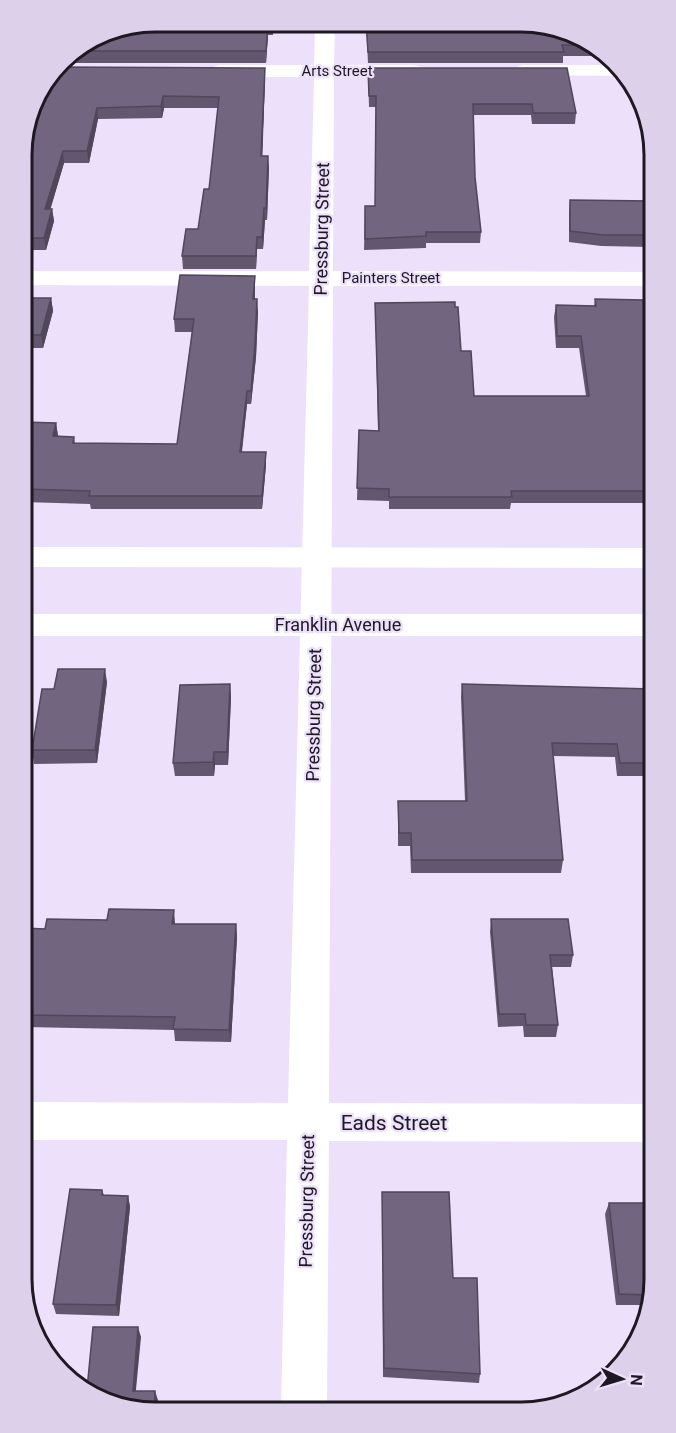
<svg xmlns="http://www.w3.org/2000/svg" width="676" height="1433" viewBox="0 0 676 1433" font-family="Roboto,sans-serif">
<rect width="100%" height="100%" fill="#ede0fb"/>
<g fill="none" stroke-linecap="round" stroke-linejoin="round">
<path fill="#fff" fill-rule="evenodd" d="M315,22H335L334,65H414L421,67L424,71L421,75L414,77H334L333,271L651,272V286H333L329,1103L654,1104V1142L329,1141L327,1409H281L287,1140H25V1102L288,1103L309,286L23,285V271H309L314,77H220L213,75L210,71L213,67L220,65H314Z
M523,65H617L624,76L516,75L513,71L516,67Z"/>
<path fill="#fff" fill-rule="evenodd" d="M23,547L652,548V568L23,567Z
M24,614H652V636H24Z"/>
</g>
<path fill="#62576e" d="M274,22L273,35H268L266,63H60L66,54L103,31Z
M366,22L548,23L610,54L611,56H563V63H368Z
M368,68L576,113L575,124H532L531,115H473L475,177L481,232L480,243H426V248L364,250L365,206H375L376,107H369Z
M265,79L262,156L269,167L267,220H265L263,249H257L256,269H183L182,256L198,229L209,189L218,108H164L162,118L98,119L89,163H64L50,209H52L54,221L46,250H22V137L35,95Z
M634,93L650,119L651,166L643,127Z
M570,200L651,201V247L601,246L569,242V212Z
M255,288V299L258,312L256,357L251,404H247L242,452L266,465L262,509H91L90,504L23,502V422L56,423L58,436L74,437L75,443L177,444L192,332H175L174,319Z
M23,298H51L53,311L43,348H23Z
M595,299L651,304L652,503H511L510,509H389V501L357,500L359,430L378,431L375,303L461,351L474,396H586L579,348H556L554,317L556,305L594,306Z
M107,682L97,763L34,764L32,750L54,689Z
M230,684L231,698L228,765H215L214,776H175L173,763Z
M462,684L652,689L653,776H617L615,757L553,756L563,860L561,873H411L410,846H398V801H465L461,697Z
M491,919L573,955L571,967H552L558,1025L556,1037H524L523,1026L498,1027L490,932Z
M175,924H236L237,937L231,1042L175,1041L174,1030L25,1027L24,928L45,929Z
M102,1190L104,1195L128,1196L130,1207L119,1316L56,1314L53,1304Z
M382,1192L453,1278L480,1374L479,1383L383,1377Z
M609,1203L652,1212L655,1288L648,1305H616L605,1214Z"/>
<path fill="#50475a" d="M268,24V35L266,63V51Z
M265,68V79L262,168L261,156Z
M163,96L164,108L162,118L161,106Z
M97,108L98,119L89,163L87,151Z
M63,151L64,163L47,221L45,209Z
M268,156L269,167L267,220L266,208Z
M264,208L265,220L263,249L262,237Z
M52,209L54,221L46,250L44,238Z
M257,237V249L256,269V256Z
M255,276V288L254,312L253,299Z
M51,298L53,311L43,348L41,335Z
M257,299L258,312L256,357L251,404V391Z
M247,391V404L240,465V452Z
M56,423L58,436L55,449L53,436Z
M266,452V465L262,509V496Z
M105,669L107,682L97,763L95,750Z
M230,684L231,698L228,765L227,752Z
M214,752L215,765L214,776L213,762Z
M174,910L175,923L174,936L172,924Z
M236,924L237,937L231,1042L229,1030Z
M128,1196L130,1207L119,1316L116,1305Z
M138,1327L141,1337L135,1400L133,1391Z
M155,1391L158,1400L157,1409H154Z"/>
<path fill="#726580" stroke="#50475a" stroke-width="1.5" d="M154,21L273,22V24H268L266,51H71L103,31Z
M366,22L548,23L591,45H562L564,52H368Z
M56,67L265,68L261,156H268L266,208H264L262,237H257L256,256H182L186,229H198L204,189H209L219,97L163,96L161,106L97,108L87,151H63L45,209H52L44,238H22V137L35,95Z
M368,68H567L576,113H533L532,104H473L475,177L481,232H426V236L365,239V206H375L376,96H369Z
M641,105L650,119V146L644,116Z
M570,200L651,201V235H603L570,231Z
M180,275L255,276L253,299H257L255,344L251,391H247L240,452H266L262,496H89L90,491L23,489V422L56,423L53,436L74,437L73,443L177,444L194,319H174Z
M23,298H51L41,335H23Z
M595,299L644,300L645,304H651L652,491H511L512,497H389V489L357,488L359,430L379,431L375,303L455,302V307H458L461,351H471L474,396H589L581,336H557L556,305L596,306Z
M58,669H105L95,750H32L42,689H54Z
M230,684L227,752H214L213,762L173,763L180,685Z
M462,684L652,689L653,763H620L617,744L552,743L563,860H412L411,833H399L398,801H467Z
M109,909L174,910L172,924H236L229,1030L173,1029L175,1017L25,1015L24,928L45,929L47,919L107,920Z
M491,919H568L573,955H550L558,1025H526L525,1014H499Z
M70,1189L102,1190V1195L128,1196L116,1305L53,1304Z
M382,1192H449L453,1278H477L480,1374L384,1368Z
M609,1203H650L652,1212H654L655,1288L652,1295L619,1294Z
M93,1327H138L133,1391H155L154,1409L128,1410L87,1389Z"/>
<g text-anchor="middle" stroke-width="4.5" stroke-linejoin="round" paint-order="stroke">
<g font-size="15" fill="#1e1823" stroke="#ede0fb">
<text x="337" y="76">Arts Street</text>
<text x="391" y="283">Painters Street</text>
</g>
<g font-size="18" fill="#1e1823" stroke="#ede0fb">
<text transform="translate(322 229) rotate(-89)" y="6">Pressburg Street</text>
<text x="338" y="631">Franklin Avenue</text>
<text transform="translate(314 715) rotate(-89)" y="6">Pressburg Street</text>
<text transform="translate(307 1201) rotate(-89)" y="6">Pressburg Street</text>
</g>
<g font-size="21" fill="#1e1823" stroke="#ede0fb">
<text x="394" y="1130">Eads Street</text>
</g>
</g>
<path d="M0 0H676V1433H0ZM155 32H521A123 123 0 0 1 644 155V1279A123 123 0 0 1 521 1402H155A123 123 0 0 1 32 1279V155A123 123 0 0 1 155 32Z" fill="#dcd0ea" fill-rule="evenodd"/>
<path fill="none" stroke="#1e1823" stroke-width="3" d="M155 32H521A123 123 0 0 1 644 155V1279A123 123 0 0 1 521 1402H155A123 123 0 0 1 32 1279V155A123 123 0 0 1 155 32Z"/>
<g transform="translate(622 1379) rotate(94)" stroke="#ede0fb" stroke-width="4.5" paint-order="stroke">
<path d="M0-4.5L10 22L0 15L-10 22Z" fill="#1e1823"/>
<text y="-9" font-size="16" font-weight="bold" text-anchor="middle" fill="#1e1823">N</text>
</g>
</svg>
